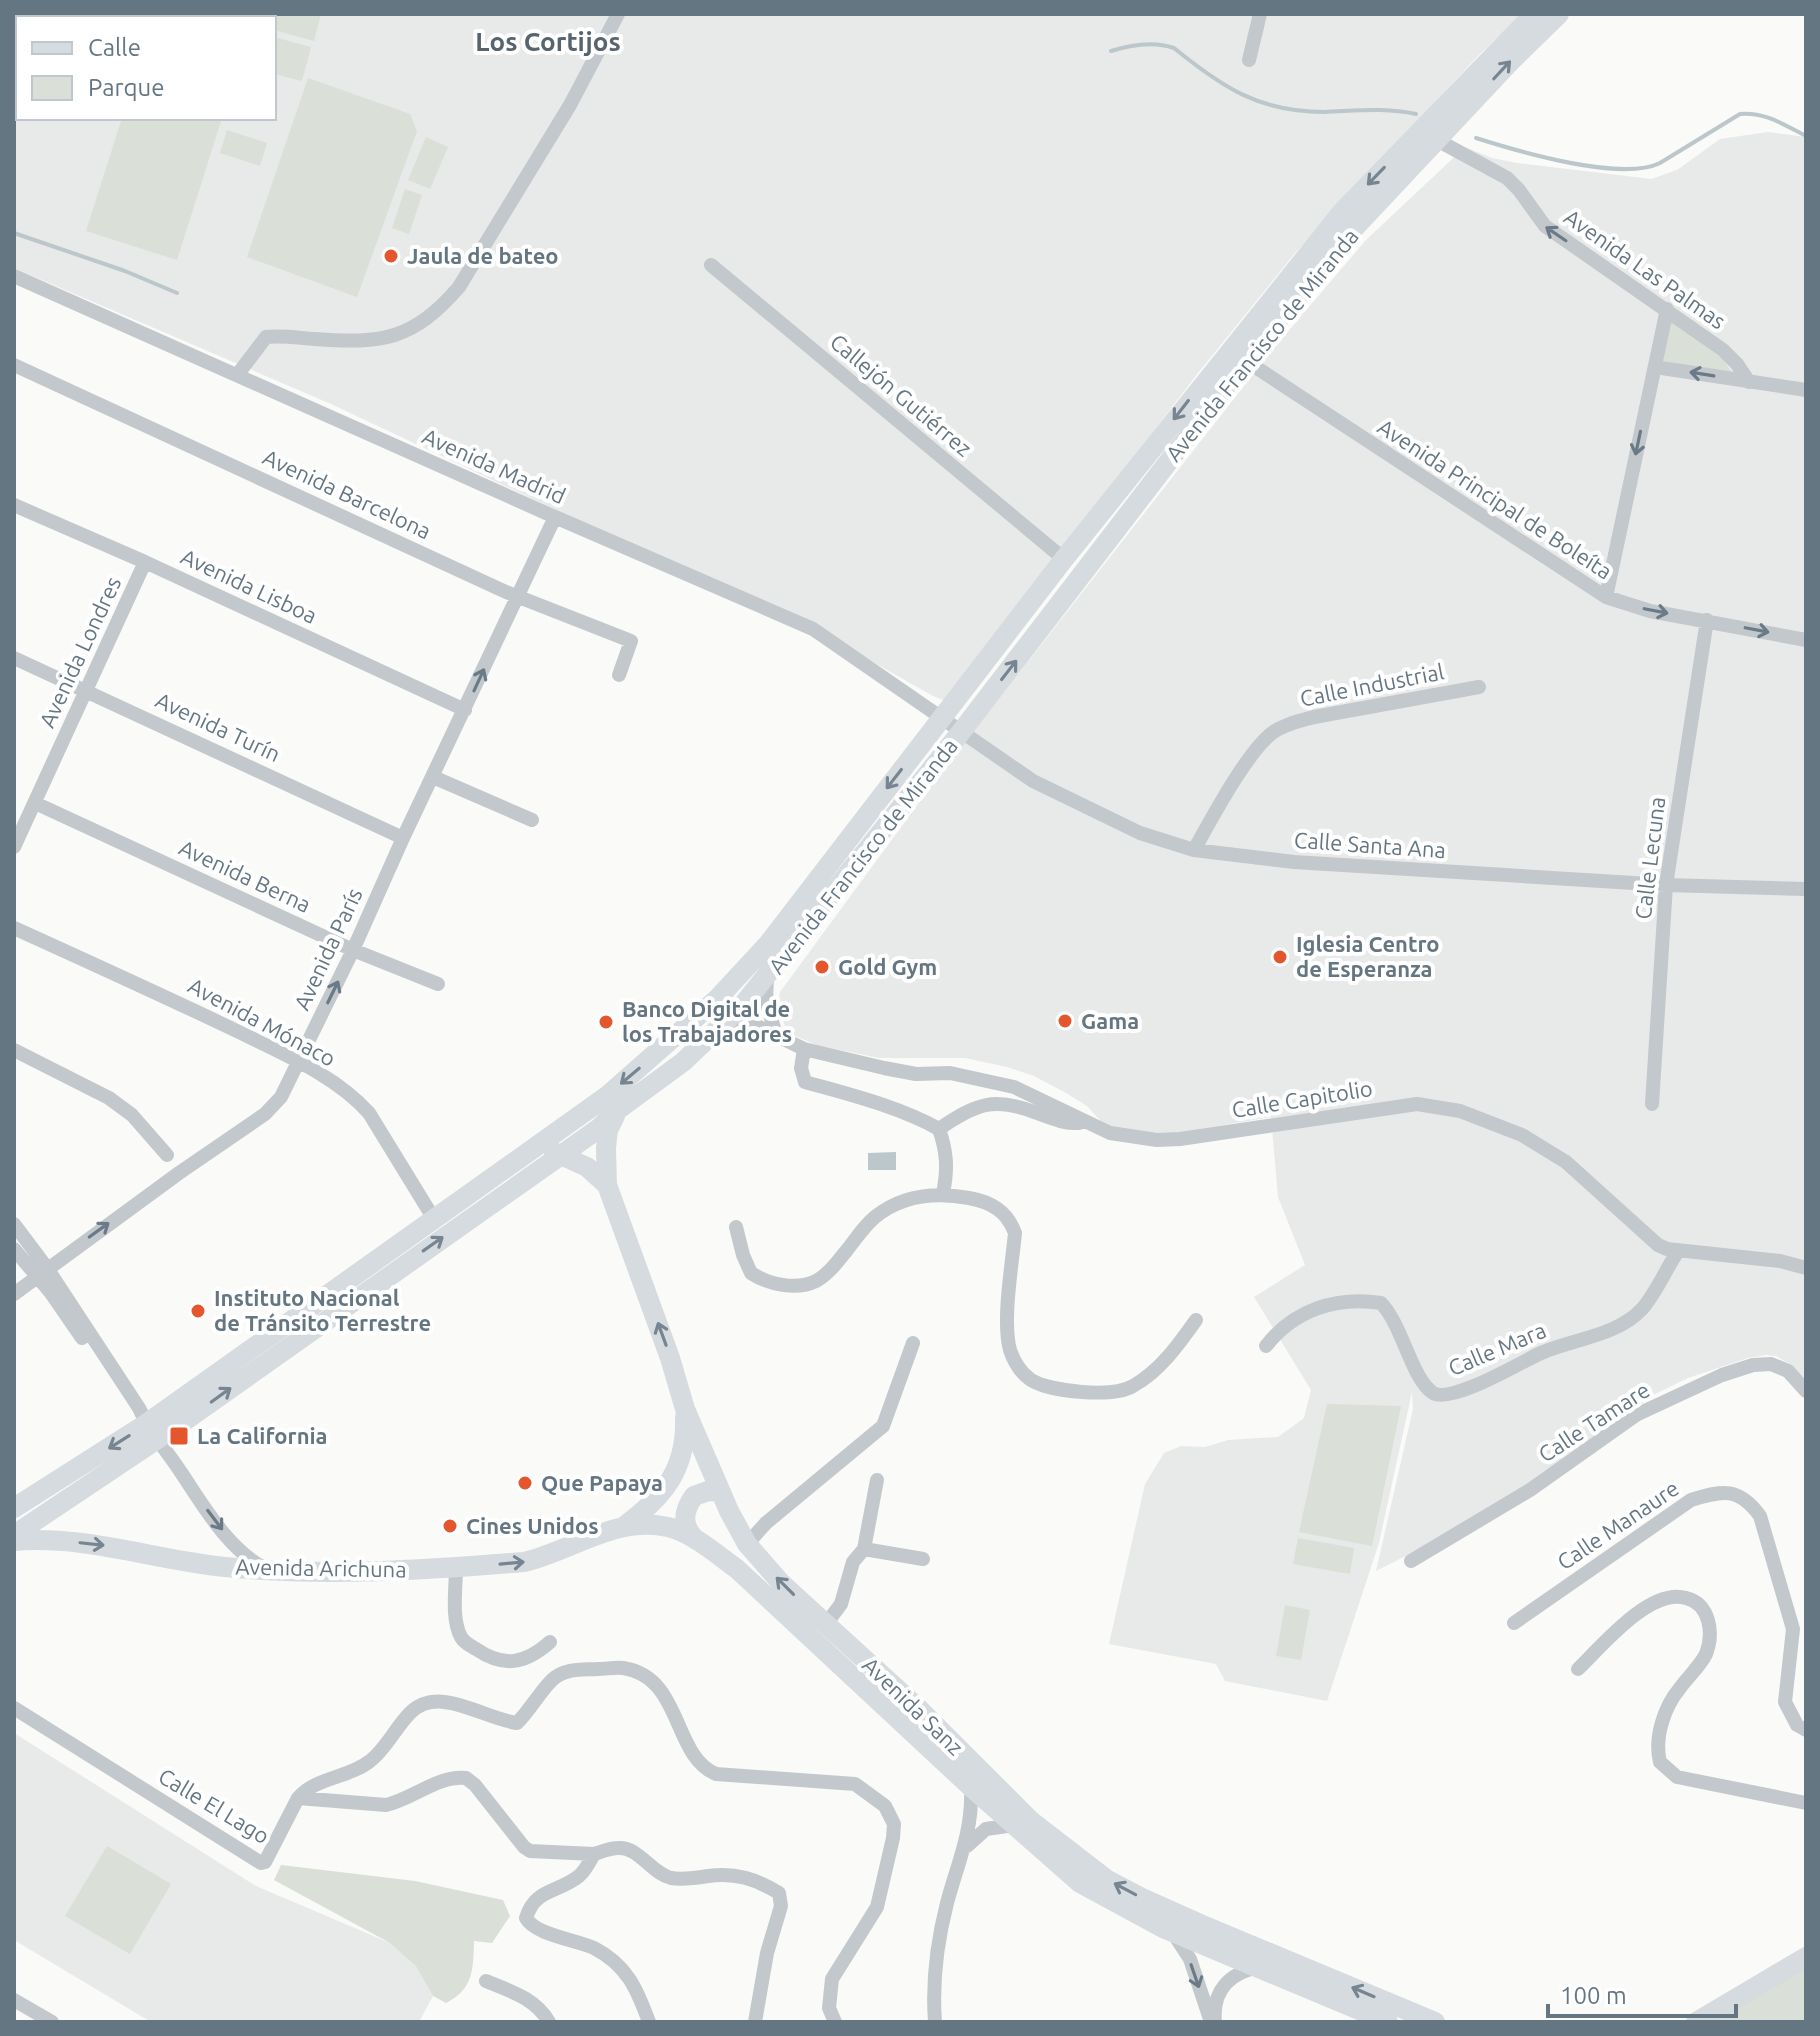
<svg xmlns="http://www.w3.org/2000/svg" width="1820" height="2036" viewBox="0 0 1820 2036" font-family="Ubuntu,sans-serif">
<rect width="100%" height="100%" fill="#fafaf8"/>
<path fill="#e8e9e9" fill-rule="evenodd" d="M14,14H1522L1477,57L1296,252L1198,373L1099,503L948,698L943,700L933,696L841,644L331,404L14,268ZM18,18H274V118H18Z
M1768,132L1806,137V1383L1788,1363L1776,1356L1766,1355L1748,1358L1688,1378L1651,1396L1579,1454L1447,1535L1376,1571L1413,1409L1412,1392L1379,1543L1327,1701L1225,1681L1216,1664L1109,1644L1145,1484L1164,1453L1181,1446L1205,1447L1228,1440L1278,1437L1304,1418L1311,1390L1254,1297L1305,1265L1278,1197L1271,1117L1177,1133L1152,1135L1107,1128L1087,1106L1066,1093L1034,1076L1007,1067L965,1058H879L816,1045L791,1034L785,1027L778,1002L780,992L940,774L1269,354L1366,240L1465,147L1492,158L1517,163L1651,179L1677,170L1720,139Z
M14,1733L256,1886L390,1943L417,1966L433,1996L419,2022H151L14,1940Z"/>
<path fill="#dadfd7" d="M251,14H321L314,41L274,30V18H250Z
M274,37L311,47L302,81L274,74Z
M308,78L410,114L417,131L357,297L247,257Z
M122,118H222L177,260L86,231Z
M227,130L267,143L260,166L220,153Z
M426,137L448,147L430,189L408,180Z
M405,189L422,195L409,234L392,228Z
M1670,321L1724,360L1733,375L1663,361Z
M1327,1404L1401,1406L1372,1546L1299,1532Z
M1298,1538L1354,1548L1350,1574L1293,1564Z
M1285,1605L1310,1610L1301,1660L1276,1656Z
M107,1846L171,1884L130,1954L65,1916Z
M281,1865L415,1881L503,1900L510,1916L492,1943L474,1941C473,1969 474,1989 446,2003L433,1996L416,1966L390,1943L274,1880Z
M1806,1968V2022H1704Z"/>
<path fill="#bbc7cb" d="M896,1152V1170H868V1153Z"/>
<g fill="none" stroke-linecap="round" stroke-linejoin="round">
<path stroke="#bbc7cb" stroke-width="4" d="M1111,51C1130,45 1154,41 1174,48C1222,87 1259,112 1324,112C1355,111 1385,107 1416,114
M1476,138C1517,151 1621,182 1660,163L1740,114C1766,112 1784,125 1806,136
M14,233L125,271L177,293"/>
<path stroke="#c3c8cc" stroke-width="14" d="M1249,60L1260,14
M1437,140L1507,178L1519,190L1545,226L1723,350L1737,364L1749,382
M711,265L1064,559
M14,276L555,517L813,629L1033,781L1140,833L1194,850L1294,862L1666,885L1806,889
M1240,357L1606,597L1650,611L1806,640
M14,365L506,592L631,641L619,675
M1655,367L1806,390
M238,374L266,337C282,335 299,338 315,339C383,344 413,340 459,287L570,105L618,14
M14,505L145,562L465,710
M1606,597L1667,309
M14,658L403,838
M433,777L532,820
M35,803L353,950L438,984
M14,847L145,562
M1194,850C1212,818 1245,755 1272,733C1284,724 1300,721 1314,717L1479,687
M14,928C89,962 164,996 239,1032C283,1054 335,1075 369,1113L434,1219
M767,977L766,1001L776,1035
M721,1025L742,1022L753,1024L804,1049L884,1068L916,1074L950,1073L1014,1087L1110,1133L1157,1140L1180,1139L1417,1104L1460,1111L1522,1135L1566,1162L1658,1245L1667,1249L1780,1261L1806,1268
M804,1049L801,1068L805,1082C851,1095 897,1106 939,1129C975,1104 994,1096 1037,1113C1051,1118 1064,1124 1079,1123
M14,1050L109,1098L132,1115L167,1155
M1652,1104L1666,885L1707,620
M939,1129C947,1152 948,1169 943,1193
M14,1224L47,1268L139,1408C149,1430 163,1446 176,1465C201,1501 225,1547 264,1568
M736,1227L743,1255L751,1273C768,1284 796,1291 816,1281C829,1274 838,1261 847,1250C855,1240 864,1226 875,1217C902,1195 936,1192 969,1198C991,1202 1007,1211 1015,1233C1012,1265 1002,1321 1010,1350C1014,1362 1021,1373 1031,1380C1051,1392 1113,1398 1133,1386C1160,1371 1179,1344 1196,1320
M14,1249L51,1293L82,1338
M14,1294L179,1173L265,1114L281,1097L353,950L403,838L555,517
M1266,1346C1294,1310 1336,1296 1381,1303C1403,1326 1411,1378 1433,1393C1452,1404 1521,1362 1541,1353C1573,1339 1617,1336 1642,1309C1656,1293 1666,1269 1678,1251
M747,1544L766,1523L883,1426L913,1343
M864,1549L923,1559
M1411,1561L1530,1490L1636,1415L1722,1375L1753,1365L1771,1364L1788,1371L1806,1391
M456,1568C456,1588 451,1619 461,1637C464,1643 471,1646 476,1649C504,1668 525,1664 550,1642
M1514,1623L1691,1500C1723,1490 1739,1487 1760,1516L1793,1629L1785,1702L1797,1725L1806,1730
M826,1624L841,1604L853,1562L864,1549L877,1480
M1578,1669C1601,1647 1650,1587 1686,1598C1710,1604 1714,1633 1706,1654C1700,1666 1688,1677 1680,1688C1664,1707 1654,1738 1660,1762L1677,1777L1806,1803
M14,1708L261,1863L265,1862L298,1798L386,1805C413,1799 438,1775 466,1778L475,1785L524,1847L530,1851L594,1854C590,1861 586,1870 579,1876C558,1893 535,1888 526,1918C535,1935 577,1940 594,1948C627,1965 637,1989 649,2022
M298,1798C316,1777 349,1778 370,1761C386,1749 396,1727 410,1713C439,1684 484,1719 517,1723C530,1710 539,1693 552,1680C564,1668 582,1670 598,1669C606,1669 615,1667 623,1668C683,1677 672,1756 716,1774L855,1784L885,1806L894,1824L893,1838L877,1907L832,1979L829,2008L835,2022
M967,1846L986,1829L1014,1825
M594,1854C601,1852 610,1848 618,1848C638,1846 651,1873 671,1878C683,1880 696,1878 708,1876C735,1872 756,1879 779,1893L781,1906L767,1953L755,2022
M1173,1933L1190,1959L1211,2022
M486,1981C510,1991 535,1998 549,2022
M14,2000L52,2022
M935,2022C932,1982 937,1942 947,1903C958,1862 973,1831 971,1787
M1215,2022C1212,1991 1229,1973 1259,1967"/>
<path stroke="#d6dbdf" stroke-width="20" d="M615,1116L608,1130L606,1148L607,1185L670,1358L685,1409L729,1511L747,1544L782,1584L920,1710L1031,1821L1106,1879L1144,1899L1200,1924L1435,2022
M554,1152L587,1167L607,1185
M14,1508L146,1424L607,1096L717,999L768,944L1064,559L1342,212L1534,14
M623,1527C664,1497 687,1469 685,1417
M14,1535L183,1422L598,1129L619,1109L683,1062L742,1006L961,732L1258,345L1345,238L1511,61L1559,14
M696,1540C681,1526 683,1511 694,1496L708,1491L721,1492
M14,1541C87,1535 154,1560 225,1567C325,1577 425,1570 524,1562C571,1551 617,1515 668,1527C693,1533 716,1554 737,1569L971,1787L1080,1883L1163,1928L1388,2022
M1696,2022L1806,1957"/>
</g>
<defs><path id="oneway-shaft" d="M-6 0H5M1.5-3L5.5 0L1.5 3" fill="none" stroke-width="1.6" stroke-linecap="round" stroke-linejoin="round" transform="scale(2)"/></defs>
<g stroke="#768591">
<use href="#oneway-shaft" transform="translate(1502 70) rotate(-47)"/>
<use href="#oneway-shaft" transform="translate(1376 176) rotate(134)"/>
<use href="#oneway-shaft" transform="translate(1181 410) rotate(128)"/>
<use href="#oneway-shaft" transform="translate(1009 670) rotate(-52)"/>
<use href="#oneway-shaft" transform="translate(894 779) rotate(128)"/>
<use href="#oneway-shaft" transform="translate(630 1076) rotate(140)"/>
<use href="#oneway-shaft" transform="translate(433 1244) rotate(-35)"/>
<use href="#oneway-shaft" transform="translate(662 1334) rotate(-110)"/>
<use href="#oneway-shaft" transform="translate(221 1395) rotate(-36)"/>
<use href="#oneway-shaft" transform="translate(119 1442) rotate(148)"/>
<use href="#oneway-shaft" transform="translate(92 1544) rotate(6)"/>
<use href="#oneway-shaft" transform="translate(512 1563) rotate(-5)"/>
<use href="#oneway-shaft" transform="translate(785 1586) rotate(-135)"/>
<use href="#oneway-shaft" transform="translate(1125 1889) rotate(-152)"/>
<use href="#oneway-shaft" transform="translate(1363 1992) rotate(-157)"/>
</g>
<g stroke="#6a7a87">
<use href="#oneway-shaft" transform="translate(1556 234) rotate(-146)"/>
<use href="#oneway-shaft" transform="translate(1702 374) rotate(-171)"/>
<use href="#oneway-shaft" transform="translate(1638 443) rotate(102)"/>
<use href="#oneway-shaft" transform="translate(1656 611) rotate(11)"/>
<use href="#oneway-shaft" transform="translate(1757 630) rotate(11)"/>
<use href="#oneway-shaft" transform="translate(479 680) rotate(-65)"/>
<use href="#oneway-shaft" transform="translate(333 992) rotate(-64)"/>
<use href="#oneway-shaft" transform="translate(99 1230) rotate(-36)"/>
<use href="#oneway-shaft" transform="translate(215 1520) rotate(53)"/>
<use href="#oneway-shaft" transform="translate(1195 1976) rotate(71)"/>
</g>
<g fill="#e4572e" stroke="#fff" stroke-width="3">
<circle cx="391" cy="256" r="8"/>
<circle cx="1280" cy="957" r="8"/>
<circle cx="822" cy="967" r="8"/>
<circle cx="1065" cy="1021" r="8"/>
<circle cx="606" cy="1022" r="8"/>
<circle cx="198" cy="1311" r="8"/>
<rect x="169" y="1426" width="20" height="20" rx="4"/>
<circle cx="525" cy="1483" r="8"/>
<circle cx="450" cy="1526" r="8"/>
</g>
<g text-anchor="middle" stroke-width="8" stroke-linejoin="round" paint-order="stroke">
<g font-size="22" font-weight="bold" fill="#657683" stroke="#fff" text-anchor="start">
<text x="407" y="264">Jaula de bateo</text>
<text x="1296" y="952">Iglesia Centro<tspan x="1296" dy="25">de Esperanza</tspan></text>
<text x="838" y="975">Gold Gym</text>
<text x="622" y="1017">Banco Digital de<tspan x="622" dy="25">los Trabajadores</tspan></text>
<text x="1081" y="1029">Gama</text>
<text x="214" y="1306">Instituto Nacional<tspan x="214" dy="25">de Tránsito Terrestre</tspan></text>
<text x="197" y="1444">La California</text>
<text x="541" y="1491">Que Papaya</text>
<text x="466" y="1534">Cines Unidos</text>
</g>
<g font-size="22" fill="#657683" stroke="#fff">
<text transform="translate(1645 269) rotate(35)" y="8">Avenida Las Palmas</text>
<text transform="translate(1262 345) rotate(-51)" y="8">Avenida Francisco de Miranda</text>
<text transform="translate(901 395) rotate(40)" y="8">Callejón Gutiérrez</text>
<text transform="translate(494 466) rotate(24)" y="8">Avenida Madrid</text>
<text transform="translate(347 494) rotate(25)" y="8">Avenida Barcelona</text>
<text transform="translate(1495 499) rotate(33)" y="8">Avenida Principal de Boleíta</text>
<text transform="translate(249 586) rotate(25)" y="8">Avenida Lisboa</text>
<text transform="translate(80 652) rotate(-65)" y="8">Avenida Londres</text>
<text transform="translate(1372 685) rotate(-11)" y="8">Calle Industrial</text>
<text transform="translate(218 727) rotate(25)" y="8">Avenida Turín</text>
<text transform="translate(1370 845) rotate(4)" y="8">Calle Santa Ana</text>
<text transform="translate(863 856) rotate(-52)" y="8">Avenida Francisco de Miranda</text>
<text transform="translate(1650 858) rotate(-83)" y="8">Calle Lecuna</text>
<text transform="translate(245 876) rotate(25)" y="8">Avenida Berna</text>
<text transform="translate(328 949) rotate(-65)" y="8">Avenida París</text>
<text transform="translate(262 1022) rotate(28)" y="8">Avenida Mónaco</text>
<text transform="translate(1302 1099) rotate(-9)" y="8">Calle Capitolio</text>
<text transform="translate(1497 1349) rotate(-23)" y="8">Calle Mara</text>
<text transform="translate(1594 1422) rotate(-33)" y="8">Calle Tamare</text>
<text transform="translate(1618 1525) rotate(-34)" y="8">Calle Manaure</text>
<text transform="translate(321 1568) rotate(1)" y="8">Avenida Arichuna</text>
<text transform="translate(913 1706) rotate(44)" y="8">Avenida Sanz</text>
<text transform="translate(214 1806) rotate(31)" y="8">Calle El Lago</text>
</g>
<g font-size="26" font-weight="bold" fill="#57646e" stroke="#fff">
<text x="548" y="51">Los Cortijos</text>
</g>
</g>
<rect width="1820" height="2036" fill="none" stroke="#657683" stroke-width="32"/>
<rect x="16" y="16" width="260" height="104" fill="#ffffff" stroke="#c1c8cd" stroke-width="2"/>
<rect x="32" y="42" width="40" height="12" fill="#d6dbdf" stroke="#c1c8cd" stroke-width="2"/>
<text x="88" y="56" font-size="24" fill="#657683">Calle</text>
<rect x="32" y="76" width="40" height="24" fill="#dadfd7" stroke="#c1c8cd" stroke-width="2"/>
<text x="88" y="96" font-size="24" fill="#657683">Parque</text>
<path d="M1548 2004v12h188v-12" fill="none" stroke="#657683" stroke-width="4"/>
<text x="1560" y="2004" font-size="24" fill="#657683" stroke="#ffffff" stroke-width="6" paint-order="stroke">100 m</text>
</svg>
